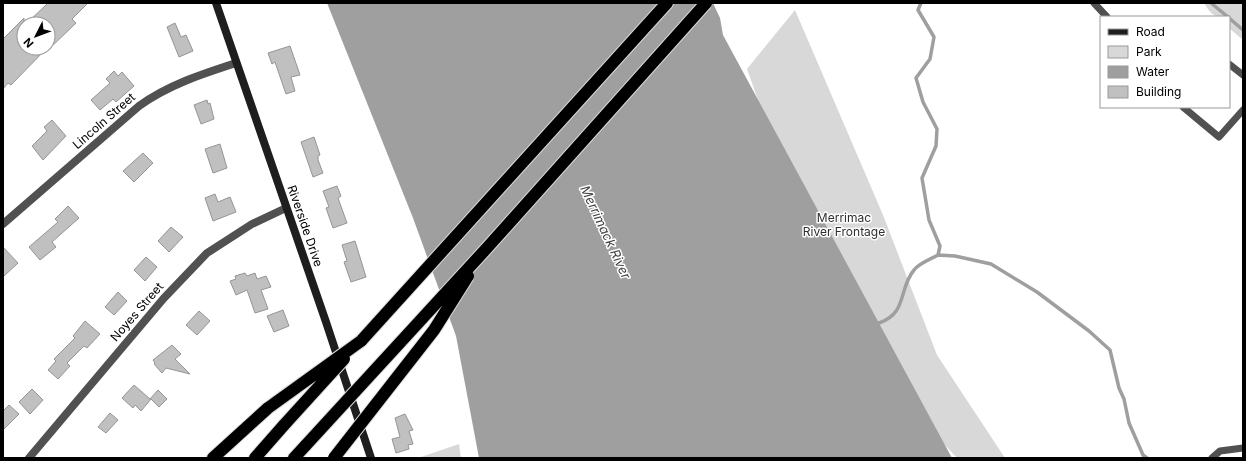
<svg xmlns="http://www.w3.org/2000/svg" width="1246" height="461" viewBox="0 0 1246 461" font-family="Inter,sans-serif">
<rect width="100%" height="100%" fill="#fff"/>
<path fill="#d8d8d8" d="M1204,3H1243V40L1229,28V17C1214,17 1212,16 1204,3Z
M795,10L883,215L937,355L1005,458H957L908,405L769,131L747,69Z
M459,444L461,458H418Z"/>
<path fill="#9f9f9f" d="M327,3H713L720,18L723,35L952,458H479L456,336L413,218Z"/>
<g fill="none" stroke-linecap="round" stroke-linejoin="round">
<path stroke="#9f9f9f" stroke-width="3.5" d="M1211,3L1228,17
M1229,18L1243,30
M938,255L955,256L991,264L1037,292L1089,331L1110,350L1119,388L1124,399L1129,423L1143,455L1147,458
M879,323C908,313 898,289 914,270C919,263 931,259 938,255L940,246L929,220L922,178L936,146L937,129L923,102L916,78L930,59L934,37L918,10L921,3"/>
</g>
<path fill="#c0c0c0" stroke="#959595" d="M48,3H88L72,19L76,23L48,50V24H26Z
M24,18V48H47L11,85L8,83L3,89V39Z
M175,23L181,37L186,35L193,51L179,57L167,27Z
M290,46L300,75L291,77L295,91L286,94L275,62L272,64L268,53Z
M114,71L118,76L122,72L134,86L116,102L113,99L100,110L91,100L110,83L106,79Z
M207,100L208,104L210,103L214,119L201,124L194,105Z
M52,120L66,136L43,160L32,146L47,131L44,127Z
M314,137L320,155L318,156V160L323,173L313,177L301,142Z
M220,144L227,168L213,173L205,149Z
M143,153L153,163L134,182L123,171Z
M337,186L341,196L338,198L347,223L333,228L326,208L329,207L323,191Z
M215,194L218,202L230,197L236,212L213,221L205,198Z
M68,206L79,218L52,242L56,247L40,260L29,247L58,222L55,219Z
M171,227L183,237L169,252L158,241Z
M355,241L366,277L351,282L344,262L347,261L342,245Z
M3,247L18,263L3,277Z
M146,257L157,267L145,281L134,270Z
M245,273L247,276L255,273L257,279L266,276L271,287L261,290L268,309L255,313L247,290L236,295L230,281L236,279L235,276Z
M118,292L127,301L114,315L105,307Z
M283,310L289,326L274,332L267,316Z
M199,311L210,321L197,335L186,325Z
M85,321L100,334L87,348L84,346L67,363L70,366L58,379L48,370L56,361L54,359L75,338L73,336Z
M172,345L181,354L175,359L190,374L166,368L162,373L154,364L155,363L153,360Z
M134,385L150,399L158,390L167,399L159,407L151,399L141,411L135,405L133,408L122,398Z
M32,389L43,400L30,414L19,402Z
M9,405L19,414L3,430V411Z
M110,413L118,420L106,433L98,427Z
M405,414L413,430L409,431L413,444L408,445L409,449L396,453L392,439L400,437L395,418Z"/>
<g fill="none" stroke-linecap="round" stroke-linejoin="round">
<g stroke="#dbdbdb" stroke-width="14">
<path id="motorway" d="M361,341L667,3
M213,458L268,408
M255,458L284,425
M294,458L306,445"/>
</g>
<path stroke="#515151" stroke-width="7" d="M1094,3L1107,17
M1229,64L1243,75
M1183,107L1219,137L1243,110
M1212,458L1220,451L1243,448"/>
<path stroke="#515151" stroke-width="8" d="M3,224L139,106C168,85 202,74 236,63
M29,458L164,298L207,253L252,224L286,208"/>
<path stroke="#1e1e1e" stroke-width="8" d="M216,3L326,322L371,458"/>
<use href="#motorway" stroke="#000" stroke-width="12"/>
<g stroke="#dbdbdb" stroke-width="14" stroke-linecap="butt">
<path id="motorway-bridge" d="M268,408L361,341
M284,425L344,359
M306,445L486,249L706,3
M334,458L434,330L468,276"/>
</g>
<use href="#motorway-bridge" stroke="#000" stroke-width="12"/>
</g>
<g text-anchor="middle" stroke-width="3" stroke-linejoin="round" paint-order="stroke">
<g font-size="12" fill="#000" stroke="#fff">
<text transform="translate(104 121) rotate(-41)" y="4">Lincoln Street</text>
<text transform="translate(305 226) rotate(71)" y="4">Riverside Drive</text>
<text transform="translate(137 312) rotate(-49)" y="4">Noyes Street</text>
</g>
<g font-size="12" fill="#2f2f2f" stroke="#fff">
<text x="844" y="222">Merrimac<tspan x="844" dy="14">River Frontage</tspan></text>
</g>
<g font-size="13" font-style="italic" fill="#404040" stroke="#fff">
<text transform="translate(606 232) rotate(65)" y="5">Merrimack River</text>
</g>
</g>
<rect width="1246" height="461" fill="none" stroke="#000000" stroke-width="8"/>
<rect x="1100" y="16" width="130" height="92" fill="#ffffff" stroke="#999999"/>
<rect x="1108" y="29" width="20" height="6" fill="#1e1e1e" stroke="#999999"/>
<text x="1136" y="36" font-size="12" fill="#000000">Road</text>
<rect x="1108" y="46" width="20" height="12" fill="#d8d8d8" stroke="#999999"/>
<text x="1136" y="56" font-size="12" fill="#000000">Park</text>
<rect x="1108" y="66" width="20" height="12" fill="#9f9f9f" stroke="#999999"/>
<text x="1136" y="76" font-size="12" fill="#000000">Water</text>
<rect x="1108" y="86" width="20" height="12" fill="#c0c0c0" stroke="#999999"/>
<text x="1136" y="96" font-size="12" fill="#000000">Building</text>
<g transform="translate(36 36) rotate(228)"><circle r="19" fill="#ffffff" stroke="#999999"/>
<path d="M0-3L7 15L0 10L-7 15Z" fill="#000000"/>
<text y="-6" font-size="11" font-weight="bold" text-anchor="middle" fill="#000000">N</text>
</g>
</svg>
